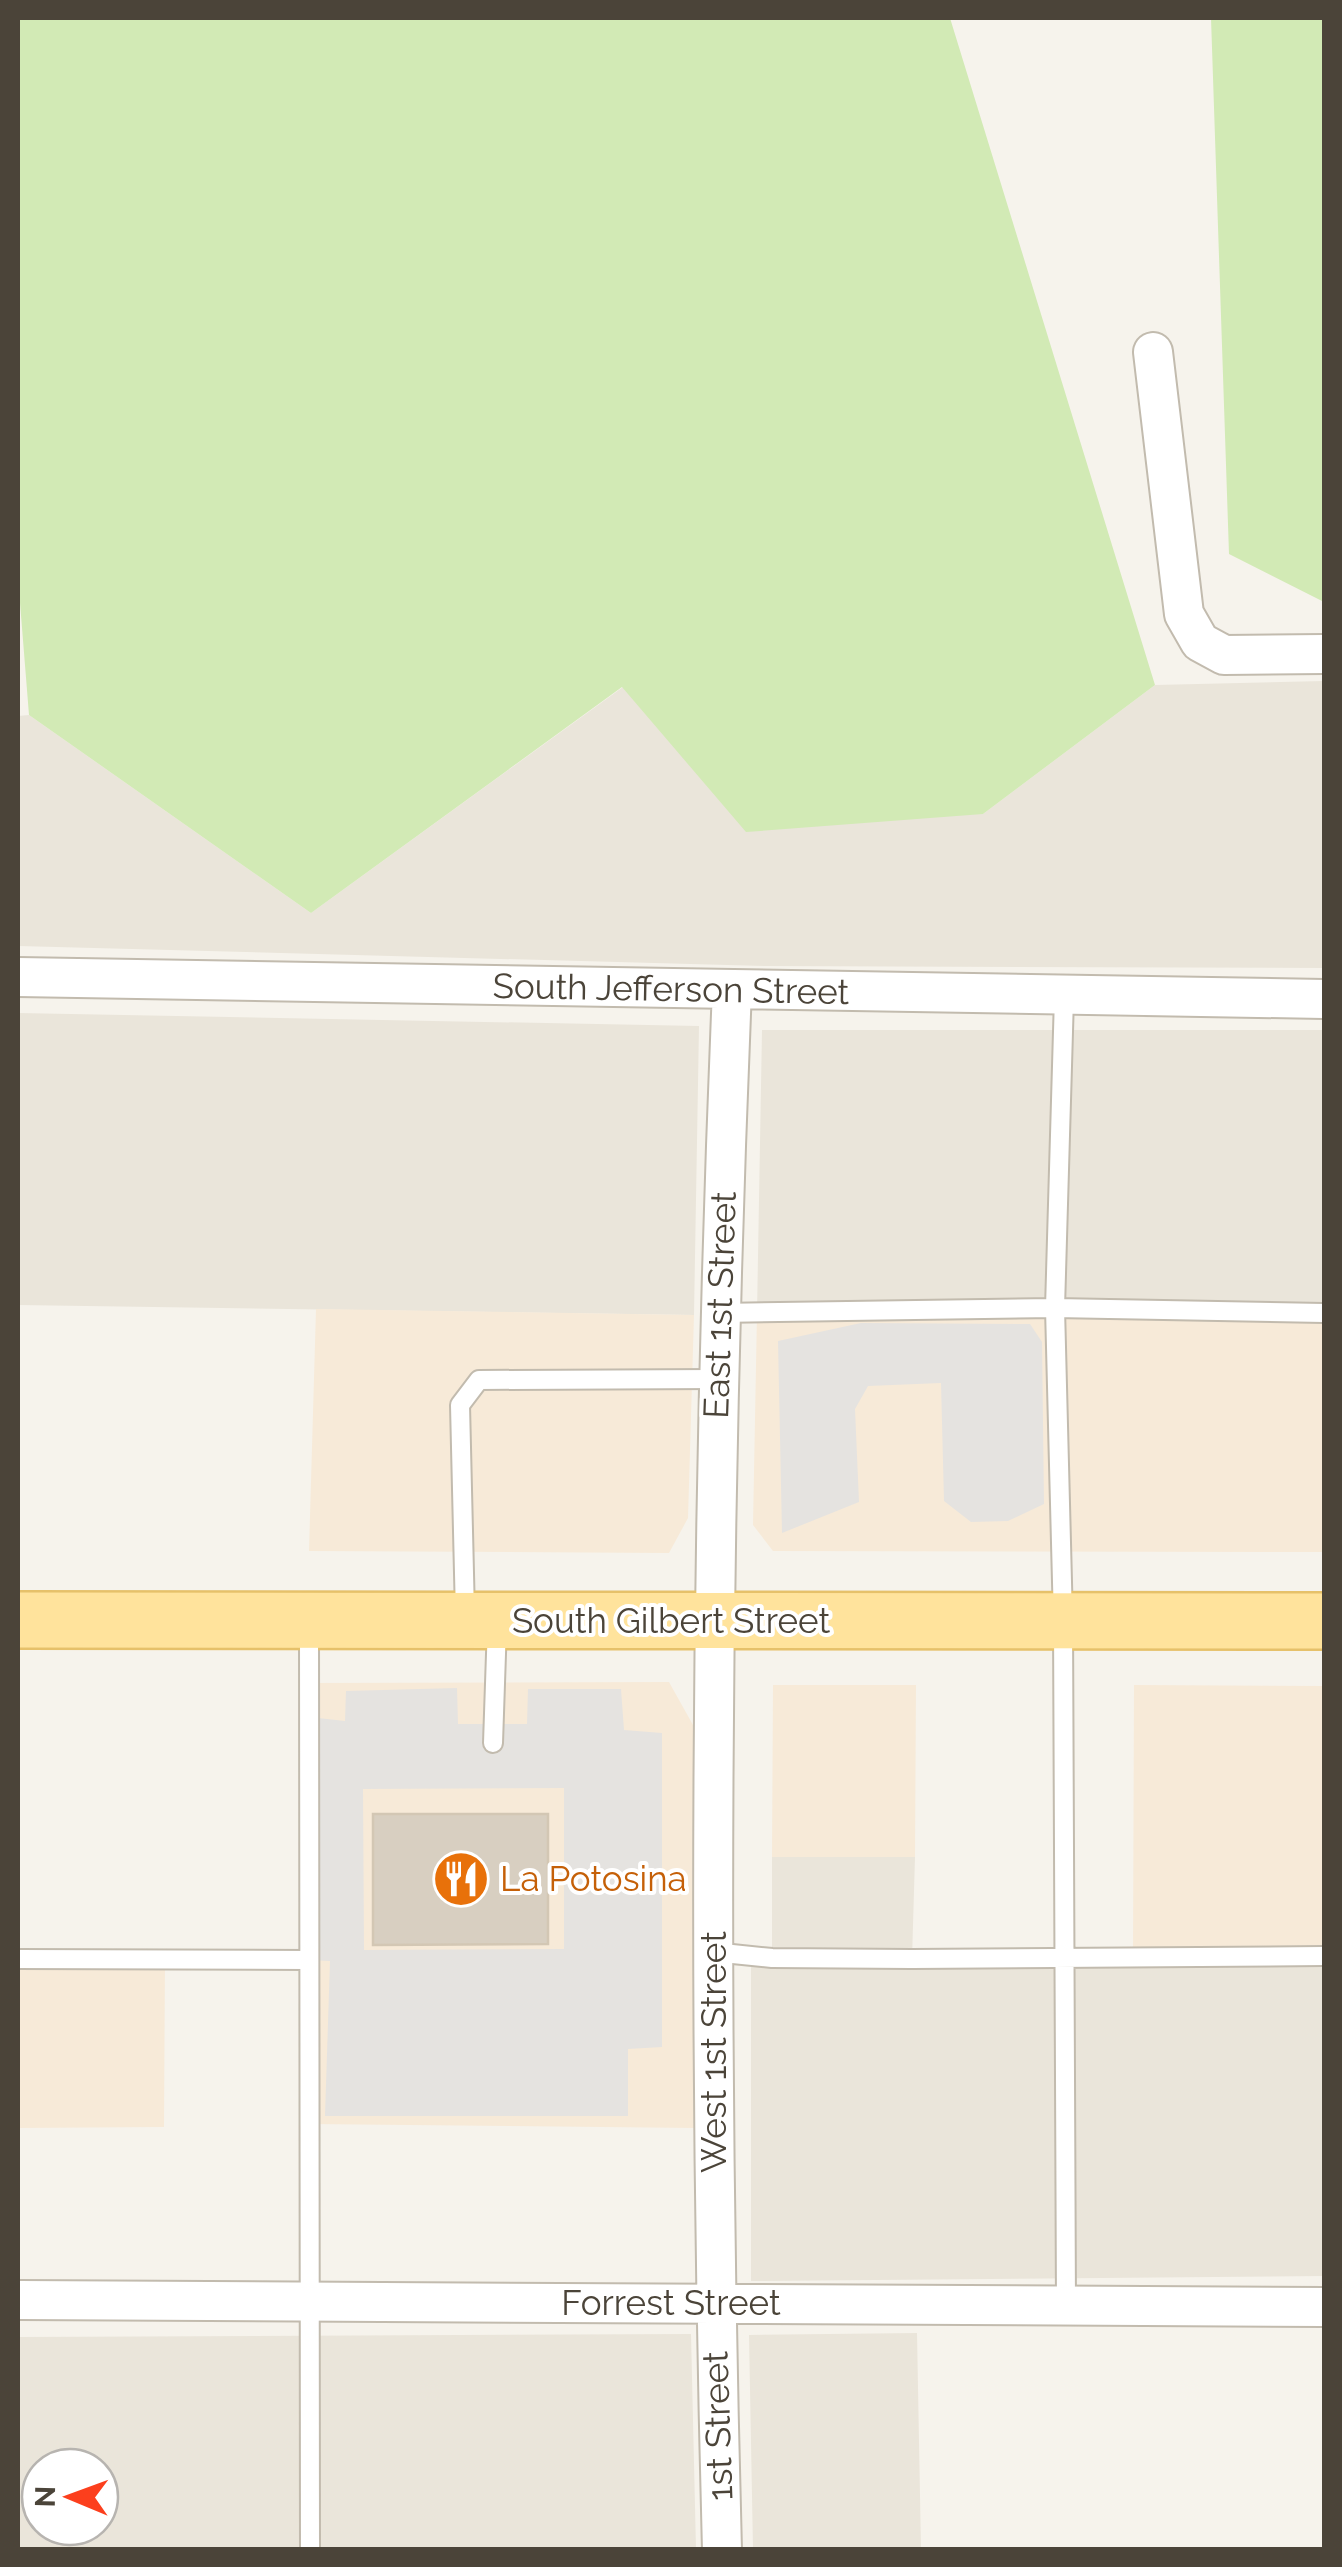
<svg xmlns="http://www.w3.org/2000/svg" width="1342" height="2567" viewBox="0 0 1342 2567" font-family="Raleway,sans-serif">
<rect width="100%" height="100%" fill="#f6f3ec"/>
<path fill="#eae5da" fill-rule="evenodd" d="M1324,681V968L765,966L18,946V716L29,715L311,913L623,687L983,814L1155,685Z
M18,1013L699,1026L694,1315L18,1305Z
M762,1030H1324V1313H757Z
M772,1857H915L912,1959L1324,1956V2276L751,2281V1957L772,1958Z
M917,2333L921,2549H753L749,2335Z
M691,2334L696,2549H18V2337ZM40,2467H100V2527H40Z"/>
<path fill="#f7ead8" d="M316,1309L694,1315L688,1518L669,1553L309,1551Z
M757,1313H1324V1552L773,1551L753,1525Z
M669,1682L693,1725L695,2128L307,2124L309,1683Z
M773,1685H916L915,1857H772Z
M1134,1685L1324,1686V1956L1133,1959Z
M18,1959H165L164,2127L18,2128Z"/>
<path fill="#d2eab5" d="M18,18H950L1155,685L983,814L746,832L622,687L311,913L29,715L18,578Z
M1211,18H1324V602L1229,554Z"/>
<path fill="#e5e3e0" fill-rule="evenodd" d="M861,1323L1030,1324L1042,1342L1044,1504L1008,1521L971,1522L944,1501L941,1383L868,1386L855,1409L859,1502L782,1533L778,1341Z
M457,1688L458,1724H527L528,1689H621L624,1730L662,1733V2047L628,2049V2116H325L330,1961L308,1960L309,1717L345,1721L346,1691ZM564,1788V1949L364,1950L363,1789Z"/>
<path fill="#d8cfc1" stroke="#d3c7b4" stroke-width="2.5" d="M373,1814H548V1944L373,1945Z"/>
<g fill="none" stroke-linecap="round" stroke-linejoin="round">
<g stroke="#c2bbae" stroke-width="22">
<path id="lane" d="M1064,997L1055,1308L1063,1621L1066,2305
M719,1313L1055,1308L1324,1313
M465,1615L460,1405L479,1380L717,1379
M309,1625L310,2550
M493,1743L497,1624
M713,1952L772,1958L912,1959L1324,1956
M18,1959L308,1960"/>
</g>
<g stroke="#c2bbae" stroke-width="42">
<path id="street" d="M1153,352L1184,614L1200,642L1224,655L1324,654
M18,977L1324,999
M18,2300L1324,2307
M722,2550C708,2029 710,1510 732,990"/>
</g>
<g stroke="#e6c16a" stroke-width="60">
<path id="primary" d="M18,1620L1324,1621"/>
</g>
<use href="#lane" stroke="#fff" stroke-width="18"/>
<use href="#street" stroke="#fff" stroke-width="38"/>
<use href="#primary" stroke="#ffe39c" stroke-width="55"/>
</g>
<defs>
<g id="restaurant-disc" transform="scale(2.875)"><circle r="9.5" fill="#e8710a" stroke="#fff"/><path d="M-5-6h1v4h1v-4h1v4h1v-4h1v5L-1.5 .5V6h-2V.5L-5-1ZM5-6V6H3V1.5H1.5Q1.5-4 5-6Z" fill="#fff"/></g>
</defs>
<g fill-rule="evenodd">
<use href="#restaurant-disc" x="461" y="1879"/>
</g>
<g text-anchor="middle" stroke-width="8" stroke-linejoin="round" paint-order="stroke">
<g font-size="35" fill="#4b4439" stroke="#fff">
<text transform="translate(671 989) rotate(1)" y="12">South Jefferson Street</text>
<text transform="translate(720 1305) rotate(-88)" y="12">East 1st Street</text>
<text x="671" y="1633">South Gilbert Street</text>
<text transform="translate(714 2052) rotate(-90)" y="12">West 1st Street</text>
<text x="671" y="2315">Forrest Street</text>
<text transform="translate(718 2426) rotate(-92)" y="12">1st Street</text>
</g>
<g font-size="35" fill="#c56008" stroke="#fff" text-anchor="start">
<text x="500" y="1891">La Potosina</text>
</g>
</g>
<rect width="1342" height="2567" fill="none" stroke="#4b4439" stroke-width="40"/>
<g transform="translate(70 2497) rotate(271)"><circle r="48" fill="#ffffff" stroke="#b7b4b0" stroke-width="2.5"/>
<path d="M0-8L18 38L0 25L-18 38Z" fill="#fc3f1d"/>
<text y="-15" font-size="28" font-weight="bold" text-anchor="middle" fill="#4b4439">N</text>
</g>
</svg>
